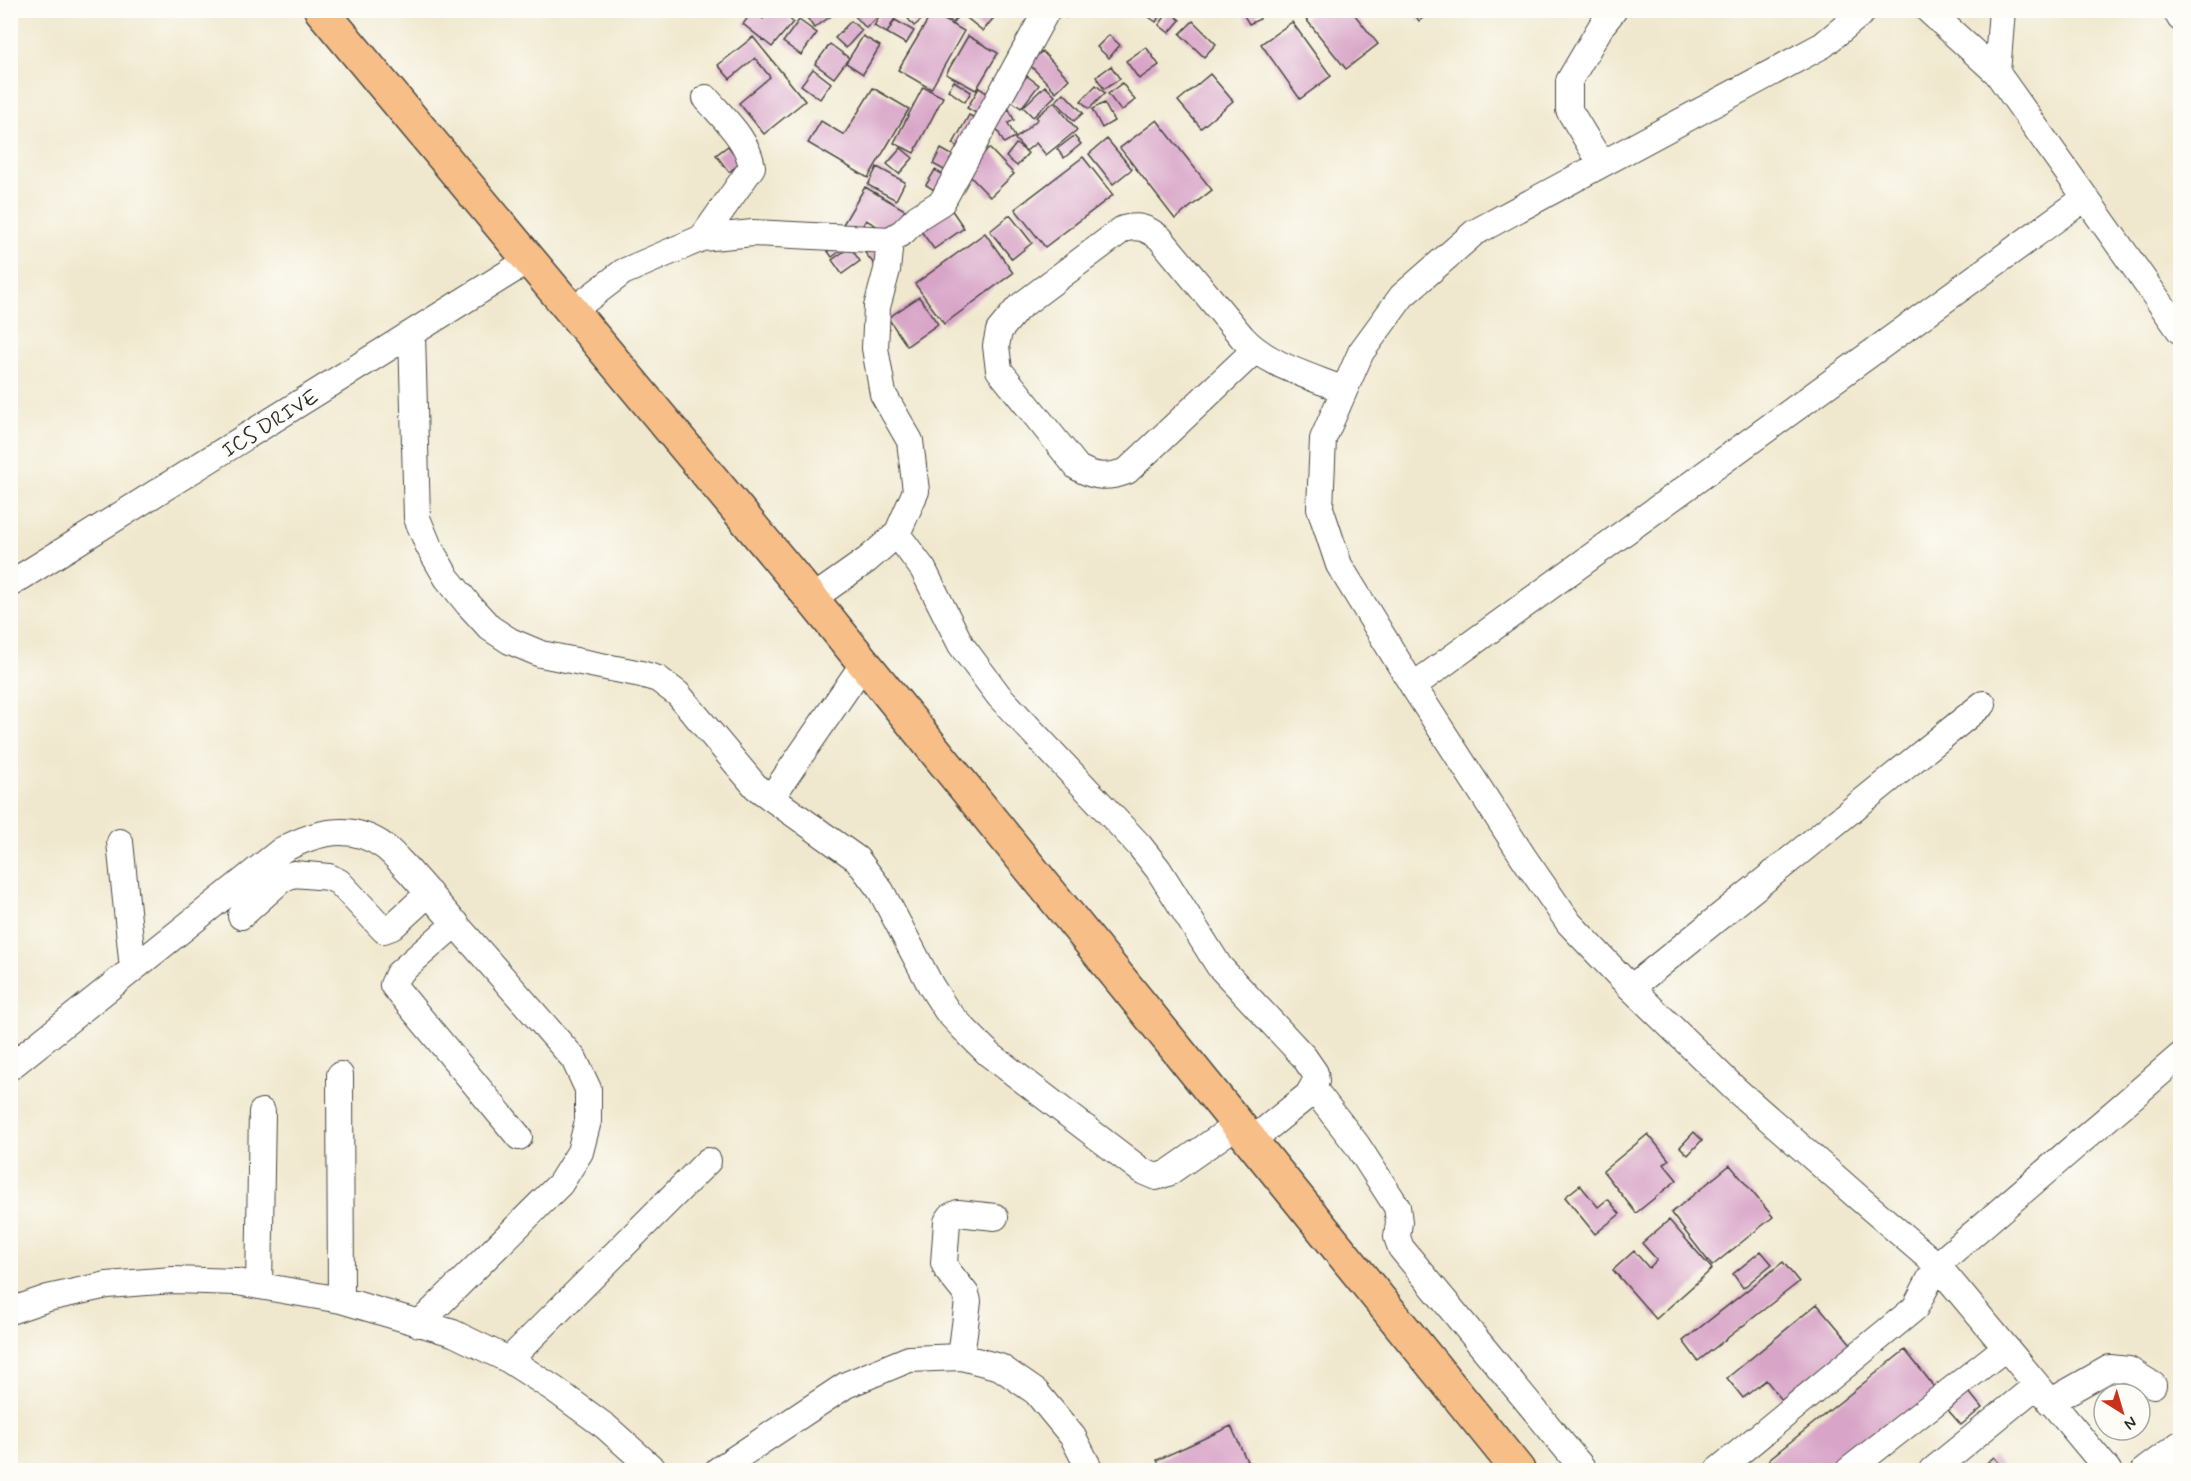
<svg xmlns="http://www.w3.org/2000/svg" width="2191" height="1481" viewBox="0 0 2191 1481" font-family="Mynerve,sans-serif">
<rect width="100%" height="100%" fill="#fdfcf7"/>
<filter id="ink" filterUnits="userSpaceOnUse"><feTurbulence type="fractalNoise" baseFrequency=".0167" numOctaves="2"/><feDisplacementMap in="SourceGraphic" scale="12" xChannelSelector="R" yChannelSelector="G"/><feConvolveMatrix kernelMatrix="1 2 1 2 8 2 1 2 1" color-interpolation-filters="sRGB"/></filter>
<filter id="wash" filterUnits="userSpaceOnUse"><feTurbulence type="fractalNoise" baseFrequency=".008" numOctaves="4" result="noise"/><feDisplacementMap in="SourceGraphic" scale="24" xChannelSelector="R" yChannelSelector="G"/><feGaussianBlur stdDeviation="1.35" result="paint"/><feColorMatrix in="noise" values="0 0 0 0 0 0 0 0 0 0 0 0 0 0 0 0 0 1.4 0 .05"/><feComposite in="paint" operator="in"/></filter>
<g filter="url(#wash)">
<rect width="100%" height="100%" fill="#f0e8ce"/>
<g id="blocks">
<path fill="#d8a4c7" d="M770,10H779L793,22L772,47L743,24L753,11L763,19Z
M802,10H840L814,28Z
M858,10H874L879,16L866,28L854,15Z
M883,10H899L887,33L874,26Z
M901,10H934L914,26Z
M949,10H963L953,23L945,16Z
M965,10H1000L983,31L962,14Z
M1054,10H1070L1066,18Z
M1139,10H1163L1156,22Z
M1250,10H1255L1260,19L1249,24L1243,14Z
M1313,10H1351L1378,44L1346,69L1305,18Z
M1412,10H1434L1419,21Z
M1169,11L1180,20L1169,33L1159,25Z
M932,13L964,31L931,89L898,70Z
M799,20L817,33L801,55L783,42Z
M895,20L914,31L906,44L887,33Z
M851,21L862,30L846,48L835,38Z
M1193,21L1216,44L1204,57L1180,34Z
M1292,22L1331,76L1300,99L1261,44Z
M1109,35L1120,45L1109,58L1097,47Z
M863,36L880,46L863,74L846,63Z
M968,36L998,53L976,90L946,74Z
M753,37L805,101L764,134L739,103L770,77L755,58L730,79L718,65Z
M830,44L849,58L834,78L815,64Z
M1146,47L1159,65L1139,79L1126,61Z
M1042,51L1069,79L1056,92L1029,64Z
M1111,66L1120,79L1104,89L1096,77Z
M813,69L831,83L820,99L801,85Z
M1210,74L1233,101L1201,128L1178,101Z
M1027,76L1039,85L1021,108L1009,99Z
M954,81L971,92L965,102L948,90Z
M1122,83L1135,100L1121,111L1108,94Z
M1096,85L1105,93L1089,109L1081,101Z
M1045,86L1055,96L1033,117L1023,107Z
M923,87L943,97L914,153L894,143Z
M873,88L909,109L868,178L808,143L821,121L844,135Z
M979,88L995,98L983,117L967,108Z
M1064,93L1083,113L1074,121L1056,101Z
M1054,102L1077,130L1046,155L1036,143L1026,151L1015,139L1038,119L1036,117Z
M1104,103L1114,121L1102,128L1092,109Z
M1009,109L1014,120L1008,123L1015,137L1004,143L991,118Z
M969,115L979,120L963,150L953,144Z
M1157,120L1212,190L1175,219L1120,148Z
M1074,136L1081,144L1064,158L1057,149Z
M1107,139L1132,169L1113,184L1089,154Z
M1016,144L1028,153L1017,166L1006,157Z
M728,146L741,163L729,172L716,155Z
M901,148L913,158L899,174L887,164Z
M989,148L1014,174L990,197L965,171Z
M941,149L963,161L955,176L933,164Z
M1083,157L1113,195L1045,247L1015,209Z
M877,167L905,182L896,200L868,185Z
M935,170L950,179L941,194L926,185Z
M865,187L905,210L891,234L866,220L857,235L842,226Z
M949,206L964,228L934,249L918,227Z
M1010,215L1032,243L1012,259L990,231Z
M985,233L1013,273L944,324L915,284Z
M872,240L885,255L874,264L862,249Z
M824,246L843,249L832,257Z
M850,247L860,261L842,274L832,260Z
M919,297L938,324L907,346L888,318Z
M1694,1132L1702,1140L1688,1155L1680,1147Z
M1648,1134L1669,1160L1664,1164L1677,1180L1636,1213L1603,1171Z
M1730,1165L1773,1217L1712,1266L1671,1213Z
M1580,1185L1598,1207L1608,1199L1620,1214L1595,1234L1565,1197Z
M1669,1220L1712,1269L1656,1319L1613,1270L1634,1251L1649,1268L1657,1260L1642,1243Z
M1761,1251L1772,1264L1743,1288L1733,1274Z
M1783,1262L1799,1282L1698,1361L1683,1341Z
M1817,1304L1851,1344L1782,1400L1766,1380L1743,1398L1727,1378Z
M1905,1350L1941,1395L1847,1470H1779L1769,1459Z
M1969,1392L1982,1408L1961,1425L1948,1410Z
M1231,1426L1251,1470H1162L1157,1460Z
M1994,1457L2005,1470H1978Z"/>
</g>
</g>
<g filter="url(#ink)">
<use href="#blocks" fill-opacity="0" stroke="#494743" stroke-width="1.5"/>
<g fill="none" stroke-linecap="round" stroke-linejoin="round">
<g stroke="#494743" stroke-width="28">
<path id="minor" d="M1865,10L1823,45L1474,233L1402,296L1361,352L1323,439L1320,508L1339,565L1413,686L1524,858L1569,923L1631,988L1735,1089L1859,1198L1937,1265L2108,1470
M1928,10L1997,73L2180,331
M2176,10L2180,18
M1997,73L2002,10
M1601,163L1569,110V81L1602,25L1614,10
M702,238L752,167C748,140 724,119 706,98
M572,311L623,272L702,238L753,233L890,240
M412,334L417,518L429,547L447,578L468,604L490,628L510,641L541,654L641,674L658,679L678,694L756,787L857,859L881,891L931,986L947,1011L963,1028L989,1054L1142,1171L1156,1177L1168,1173L1237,1125
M1255,350L1127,471C1108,478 1095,478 1077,467L999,370L996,346L999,331L1018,308L1123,229C1139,225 1147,228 1160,238L1242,337C1267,365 1310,376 1344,390
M897,534L923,569L961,645L999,696L1139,845L1158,869L1219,966L1304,1057L1315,1073L1316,1081L1308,1095L1250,1142
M10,584L529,260
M812,599L867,560L897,534L916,491L910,441L883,394L875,348L877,307L887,270L890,240L903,232L918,217L942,202L1047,10
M1413,686L2085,198
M771,798L864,663
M120,842L133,969
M241,916L282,879L294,874L329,877L339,882L384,930L392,927L429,893
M456,923L398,974L393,985L519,1137
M1631,988L1983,704
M10,1067L282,850C316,832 351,822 385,847C394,854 401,863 409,871L574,1059L588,1089V1121L580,1152L560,1184L419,1324
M340,1075L341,1300
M1313,1088L1357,1145L1397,1207L1399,1222L1397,1237L1401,1248L1584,1470
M259,1286L262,1112
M10,1311L48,1298L107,1285L173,1280L237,1282L341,1300L453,1333L509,1360L554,1389L606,1427L654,1470
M961,1357L968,1301L966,1294L947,1270L944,1263L947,1222L951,1216L958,1213L995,1217
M509,1360L708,1161
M2050,1402L2110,1368L2129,1370L2153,1385
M718,1470L846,1385L909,1359L961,1357L1000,1367L1036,1392L1073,1437L1090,1470
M1718,1470L1915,1308L1937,1265L2180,1056
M1849,1470L2005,1348
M1933,1470L2037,1385
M2145,1470L2180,1444"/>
</g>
<g stroke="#494743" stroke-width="36">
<path id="major" d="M321,10L812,599L1518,1470"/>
</g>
<use href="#minor" stroke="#fff" stroke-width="26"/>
<use href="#major" stroke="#f7be87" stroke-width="33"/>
</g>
</g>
<g text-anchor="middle" stroke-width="4.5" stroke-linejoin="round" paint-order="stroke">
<g font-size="21" fill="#2b2b2b" stroke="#fdfcf7">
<text transform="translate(270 423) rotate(-32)" y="7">ICS DRIVE</text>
</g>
</g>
<rect width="2191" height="1481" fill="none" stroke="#fdfcf7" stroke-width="36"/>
<g transform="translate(2122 1412) rotate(143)"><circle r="28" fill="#fdfcf7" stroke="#a9a8a5" stroke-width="1.5"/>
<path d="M0-4.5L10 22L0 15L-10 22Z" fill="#c8321e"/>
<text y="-9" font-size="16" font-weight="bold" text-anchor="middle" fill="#2b2b2b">N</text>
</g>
</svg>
